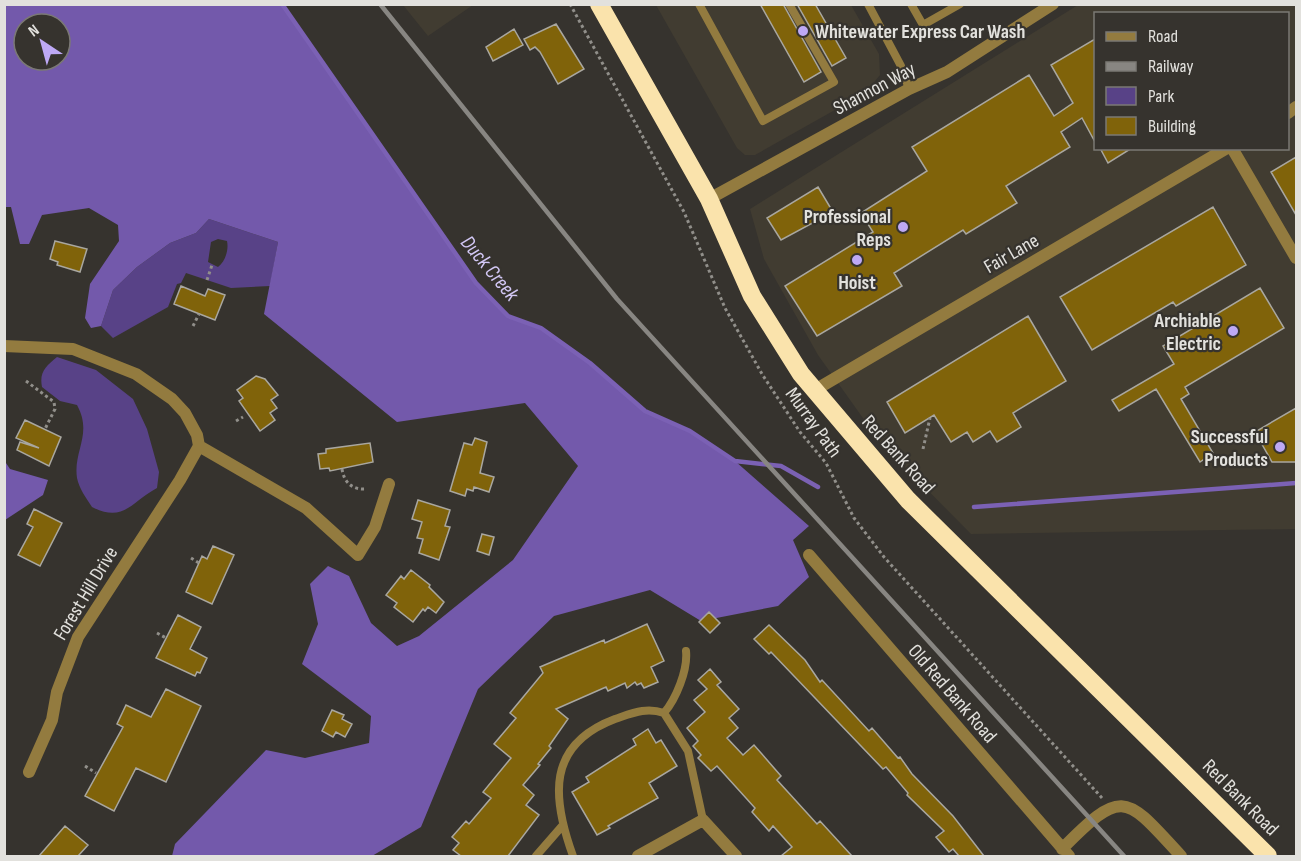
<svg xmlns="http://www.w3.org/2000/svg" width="1301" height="861" viewBox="0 0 1301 861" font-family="'Sofia Sans Condensed',sans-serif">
<rect width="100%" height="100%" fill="#36332e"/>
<path fill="#413c31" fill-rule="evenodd" d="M403,5H473L428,36Z
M656,5H851L879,54L880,75L865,93L755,155H745L737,148Z
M1078,5H1296V529L971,534L880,442L818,355L764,259L750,209ZM1096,14H1288V148H1096Z"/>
<path fill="#584287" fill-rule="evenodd" d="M209,219L278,242L270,286L231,288L186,273L181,283L177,284L168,307L113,338L101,326L113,290L137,267L170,243L196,233ZM218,239L227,241C229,250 225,262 218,267L208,262L211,242Z
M57,357L96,370L133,399L147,429L159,472L157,488C131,502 124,523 92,507C86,498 79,488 77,478C73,451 93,434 77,405L60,401L42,387C39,372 46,366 57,357Z"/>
<path fill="#7359ab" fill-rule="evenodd" d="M4,5H282L476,283L507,316L541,328L590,363L645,411L690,431L735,461L809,526L793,540L809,577L778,606L701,621L650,590L554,616L478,689L421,827L372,856H172L175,844L266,750L305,758L369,743L371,716L302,664L318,624L310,584L328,566L349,576L371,623L397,646L419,636L513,560L578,466L525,403L397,422L264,314L278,242L209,219L196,233L170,243L137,267L113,290L101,326L91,328L85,318L90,284L119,241L118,225L89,208L42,215L29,244H20L11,207H5ZM24,24H60V60H24Z
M4,460L10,469L48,480L43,495L5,520Z"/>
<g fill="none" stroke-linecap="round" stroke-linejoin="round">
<path stroke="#7b61b4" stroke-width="4.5" d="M282,4L476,283L508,316L541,328L590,363L645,411L690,431L735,461L781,466L818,487
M974,507L1296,483"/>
</g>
<path fill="#80630a" stroke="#a9a7a0" stroke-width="1.5" d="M760,4H783L821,72L804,82Z
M797,4H815L846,58L832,66Z
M556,24L584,69L558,84L540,52L535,47L530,50L524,39Z
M514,29L523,45L493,61L486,47Z
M1095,39V142L1082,118L1061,132L1070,147L1006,186L1017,203L966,234L963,230L894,273L902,286L817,336L785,286L873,232L861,213L927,171L912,147L1029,75L1054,116L1073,103L1051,65Z
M1100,148H1132L1108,163Z
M1296,157V215L1271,172Z
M818,187L833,212L781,240L767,218Z
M1213,207L1246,265L1176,306L1173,302L1092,350L1060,297Z
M55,241L87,249L80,272L57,265L58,262L50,259Z
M181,286L205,296L208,289L225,295L215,320L174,304Z
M1260,288L1284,328L1185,387L1189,394L1181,399L1213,453L1200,462L1156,389L1119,411L1112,400L1174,364L1163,346Z
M1028,316L1066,381L1013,413L1021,427L997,442L990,431L973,442L967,432L951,442L934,415L905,433L887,402Z
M256,376L265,379L278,395L271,400L277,408L270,413L275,420L260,431L239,401L243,398L237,390Z
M1296,408V462H1272L1255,432Z
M25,420L61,437L49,466L17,450L20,442L39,448L16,438Z
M475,438L487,442L480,473L494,477L489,492L474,487L473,491L467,489L465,496L450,491L464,443L472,445Z
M370,443L373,462L330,471L329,468L320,469L318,454L326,453V449Z
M418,500L450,510L445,526L450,527L439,560L419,553L423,539L417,538L422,522L412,519Z
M34,509L62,523L40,566L18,555L33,527L27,524Z
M482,534L494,537L489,555L477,551Z
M213,546L234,555L212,604L186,592L202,556L207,559Z
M411,570L430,585L429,587L444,602L436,613L428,607L425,611L423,609L413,622L394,607L397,603L386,595L401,576L404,579Z
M709,612L720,623L710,633L699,622Z
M178,615L201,627L190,649L207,658L200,673L197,672L195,676L156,658Z
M647,624L664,661L651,667L658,682L644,688L641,683L637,685L635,682L627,688L625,683L608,691L606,687L556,709L568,719L549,746L551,748L538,764L540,765L523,785L534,795L526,805L539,815L508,856H461L453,850L459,843L452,837L466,821L469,824L491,798L483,792L511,758L494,744L516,718L510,713L543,673L540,667L604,640L605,643Z
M769,625L805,660L820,682L822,680L869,731L872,728L898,758L900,757L912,774L953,816L984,856H959L953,849L949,852L936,837L944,831L907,795L908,793L886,767L883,769L771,652L769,654L754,639Z
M710,669L721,682L717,685L739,709L729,718L738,728L727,738L743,755L754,745L781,776L777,780L817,824L820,821L852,856H781L792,847L773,826L769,831L752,812L755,808L717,766L711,771L698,758L701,755L693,746L698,741L687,728L705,712L694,700L707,689L698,680Z
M166,689L201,706L166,782L136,768L114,811L85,796L123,727L117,724L126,705L151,717Z
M332,710L344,715L342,719L352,724L345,737L336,732L333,737L322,731Z
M648,729L656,743L661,740L677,766L649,783L658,798L608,826L610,828L597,835L572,792L589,782L586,777L636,745L633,739Z
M65,826L88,845L78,856H39Z"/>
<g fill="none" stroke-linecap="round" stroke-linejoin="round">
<path stroke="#918f8a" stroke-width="3" stroke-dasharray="3 3" stroke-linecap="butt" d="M570,4L684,212L725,308L762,374L800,432L826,463L854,518L884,557L1102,798
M207,280L212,265
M193,326L199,314
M26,381L54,402L55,409L45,429
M236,421L243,417
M923,449L930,418
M342,469C344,483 353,490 366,489
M191,558L199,563
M157,633L166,638
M85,766L96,773"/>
<path stroke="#937b3f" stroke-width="8" d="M699,4L763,121L834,82L789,4
M868,4L901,66L909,89
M911,4L923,25L960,4
M664,713C676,699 688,670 686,651
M536,856L563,825
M573,856C552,798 546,745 615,719C633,713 646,707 664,713L688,751L703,820"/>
<path stroke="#937b3f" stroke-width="12" d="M1288,113L1296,107
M1232,148L1296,258
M709,199L909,89L947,72L1053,4
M4,346L73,349L136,374L172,399L185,413L197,435L199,446L180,480L78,637L57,692L52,720L29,772
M815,390L1227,148
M199,446L306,508L358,555L375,527L389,484
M809,555L1069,856
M1062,849C1123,787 1125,795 1181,856
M638,856L703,820L736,856"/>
<path stroke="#fae3ac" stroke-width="18" d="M599,4L709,199L752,296L801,374L908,500L1268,856"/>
<path stroke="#888682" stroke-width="4.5" d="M380,4L617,299L1124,856"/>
</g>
<g fill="#bea9f5" stroke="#36332e" stroke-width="2">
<circle cx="803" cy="31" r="6"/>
<circle cx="903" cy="227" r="6"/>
<circle cx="857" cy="260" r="6"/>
<circle cx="1233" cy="331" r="6"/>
<circle cx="1280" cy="447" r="6"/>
</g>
<g text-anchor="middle" stroke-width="4.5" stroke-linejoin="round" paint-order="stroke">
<g font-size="20" font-weight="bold" fill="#e2e1dd" stroke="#36332e" text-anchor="end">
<text x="815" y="38" text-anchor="start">Whitewater Express Car Wash</text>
<text x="891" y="223">Professional<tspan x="891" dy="23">Reps</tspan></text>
<text x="857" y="289" text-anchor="middle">Hoist</text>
<text x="1221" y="327">Archiable<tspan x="1221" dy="23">Electric</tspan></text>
<text x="1268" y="443">Successful<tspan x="1268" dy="23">Products</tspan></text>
</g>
<g font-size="20" fill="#e2e1dd" stroke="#36332e">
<text transform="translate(874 88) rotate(-28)" y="7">Shannon Way</text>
<text transform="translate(1011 253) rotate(-30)" y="7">Fair Lane</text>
<text transform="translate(814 422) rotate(54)" y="7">Murray Path</text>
<text transform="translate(899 454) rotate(48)" y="7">Red Bank Road</text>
<text transform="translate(85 593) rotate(-59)" y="7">Forest Hill Drive</text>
<text transform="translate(953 693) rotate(49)" y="7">Old Red Bank Road</text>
<text transform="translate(1241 797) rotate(45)" y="7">Red Bank Road</text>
</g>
<g font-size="21" font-style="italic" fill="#d2c7f4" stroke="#36332e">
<text transform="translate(490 268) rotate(50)" y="7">Duck Creek</text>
</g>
</g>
<rect width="1301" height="861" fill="none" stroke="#e2e1dd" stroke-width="12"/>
<rect x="1094" y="12" width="195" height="138" fill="#36332e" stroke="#7b7974" stroke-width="1.5"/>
<rect x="1106" y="32" width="30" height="9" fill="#937b3f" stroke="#7b7974" stroke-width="1.5"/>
<text x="1148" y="42" font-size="18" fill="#e2e1dd">Road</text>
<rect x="1106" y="62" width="30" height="9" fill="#888682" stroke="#7b7974" stroke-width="1.5"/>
<text x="1148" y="72" font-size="18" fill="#e2e1dd">Railway</text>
<rect x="1106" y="87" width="30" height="18" fill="#584287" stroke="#7b7974" stroke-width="1.5"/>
<text x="1148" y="102" font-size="18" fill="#e2e1dd">Park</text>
<rect x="1106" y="117" width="30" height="18" fill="#80630a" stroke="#7b7974" stroke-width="1.5"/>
<text x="1148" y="132" font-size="18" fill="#e2e1dd">Building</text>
<g transform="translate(42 42) rotate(324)"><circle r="28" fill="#36332e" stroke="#7b7974" stroke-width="1.5"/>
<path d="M0-4.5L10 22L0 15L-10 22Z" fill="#bea9f5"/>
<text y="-9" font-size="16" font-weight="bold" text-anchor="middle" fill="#e2e1dd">N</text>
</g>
</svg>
